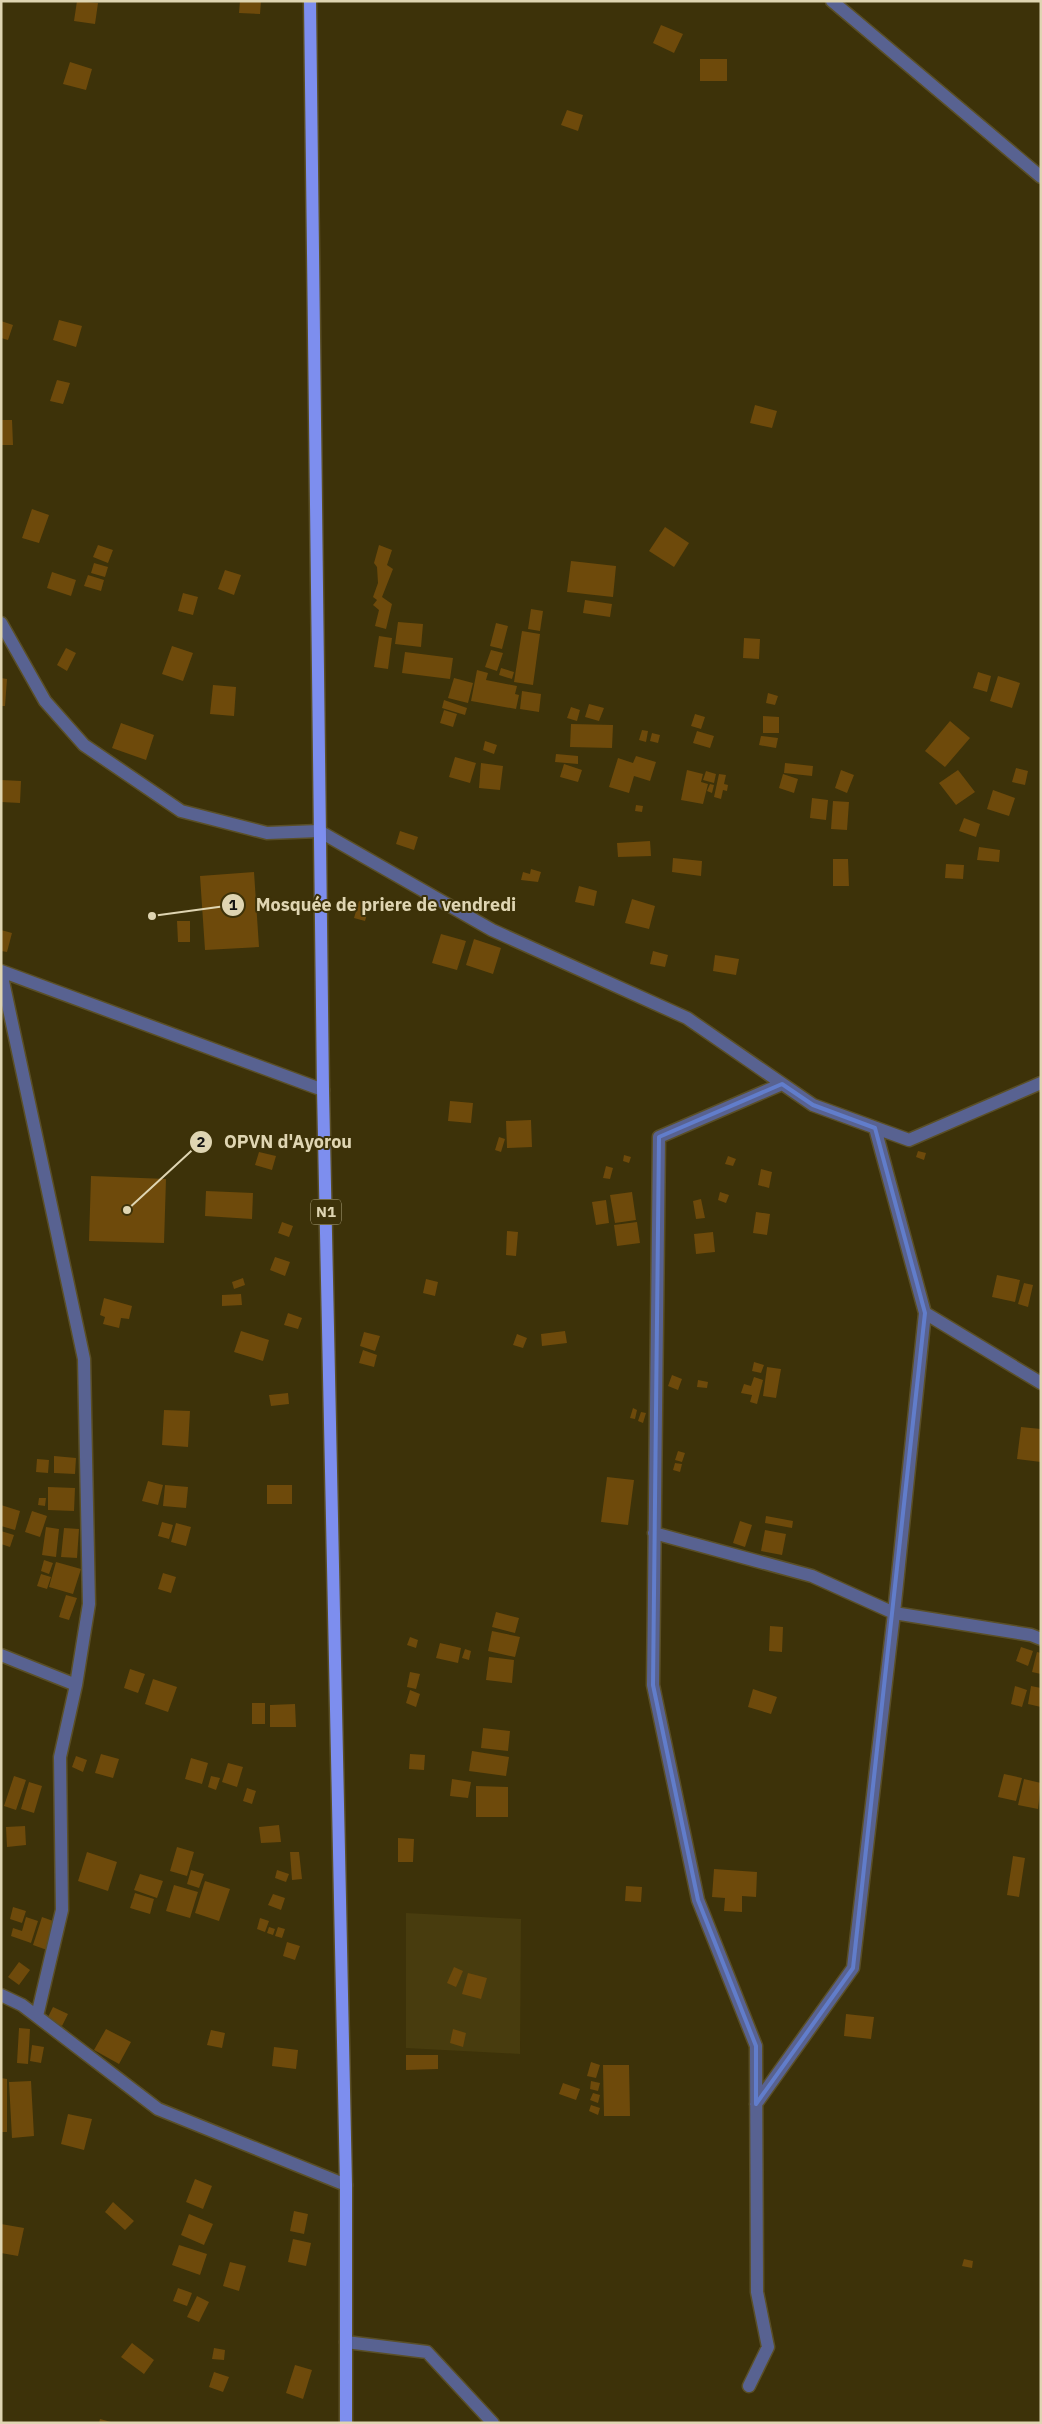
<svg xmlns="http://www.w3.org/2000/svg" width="1042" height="2424" viewBox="0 0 1042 2424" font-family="'IBM Plex Sans',sans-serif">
<rect width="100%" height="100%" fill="#3d3209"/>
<path fill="#483c0e" d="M406,1913L521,1919L520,2054L406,2048Z"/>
<path fill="#6e4a0b" d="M77,1L98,3L95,24L74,21Z
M240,1H261L260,14L239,13Z
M661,25L683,34L674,53L653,43Z
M700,59H727V81H700Z
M70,62L92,69L86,90L63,84Z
M567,110L583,115L578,131L561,125Z
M59,320L82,326L76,347L53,340Z
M1,321L13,325L8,340L1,338Z
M57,380L70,383L63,404L50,401Z
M755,405L777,411L772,428L750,423Z
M1,420H12L13,445H1Z
M32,509L49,515L39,543L22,538Z
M665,527L689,543L674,567L649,551Z
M98,545L113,550L108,563L93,557Z
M379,545L392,550L387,565L393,569L382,597L392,604L386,629L375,626L379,610L373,605L377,600L373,597L378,583L377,567L374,563Z
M571,561L616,566L613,597L567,592Z
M94,563L108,567L105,577L91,573Z
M225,570L241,575L234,595L218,589Z
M52,572L76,580L71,596L47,588Z
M88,575L104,580L101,591L84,586Z
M183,593L198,597L193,615L178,611Z
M585,600L612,604L610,617L583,613Z
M531,609L543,611L540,631L528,629Z
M398,622L423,624L421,647L395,644Z
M496,623L508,626L502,649L490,646Z
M522,631L540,634L533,685L514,682Z
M379,636L392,638L388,669L374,667Z
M744,638L760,639L759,659L743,658Z
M172,646L193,653L183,681L162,674Z
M66,648L76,653L67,671L57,665Z
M491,650L503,653L497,671L485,667Z
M405,652L453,658L450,679L402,673Z
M501,668L514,672L512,679L499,675Z
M477,670L488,673L486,680L517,686L515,694L519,695L516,709L471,701Z
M978,672L991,676L987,692L973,688Z
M998,676L1020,683L1012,708L990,701Z
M1,678L7,679L5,706H1Z
M454,678L473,683L468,703L448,698Z
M213,685L236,687L234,716L210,714Z
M522,691L541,694L539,712L520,709Z
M768,693L778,696L775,705L766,703Z
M444,700L467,708L465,715L442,708Z
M589,704L604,708L599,721L585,717Z
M571,707L580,710L577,721L567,718Z
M444,710L457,714L453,727L440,723Z
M695,714L705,717L701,729L691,726Z
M763,716L779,717V733H763Z
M950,721L970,738L945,767L925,751Z
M121,723L154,735L146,760L112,748Z
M571,724L613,725L612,748L570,747Z
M642,730L648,731L646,742L639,740Z
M697,731L714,736L710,748L693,743Z
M652,733L660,735L658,743L650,741Z
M761,736L778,738L776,748L759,745Z
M485,741L497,745L494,754L483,750Z
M556,754L578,756V764L555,762Z
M636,756L656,762L650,781L634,776L629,793L609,787L618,758L633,763Z
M455,757L476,763L470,783L449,777Z
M481,763L503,766L500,790L479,788Z
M785,763L813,766L812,776L784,773Z
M564,764L582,770L578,782L560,777Z
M1016,768L1028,771L1025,785L1012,782Z
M687,770L703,774L701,782L708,784L703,804L681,800Z
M841,770L854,775L847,793L835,788Z
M958,770L975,792L956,805L939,783Z
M706,771L716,774L714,783L703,780Z
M719,774L726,775L724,784L728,785L727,791L723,790L721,799L714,797Z
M783,774L798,779L794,793L779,788Z
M1,780L21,781L20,803L1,802Z
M710,784L714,785L712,793L707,791Z
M993,790L1015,798L1009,816L987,809Z
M812,798L828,800L826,820L810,818Z
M833,801L849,802L847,830L831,829Z
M636,805L643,806L642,812L635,811Z
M964,818L980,824L976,837L959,831Z
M400,831L418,837L414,850L396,844Z
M650,841L651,856L618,857L617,843Z
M979,847L1000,850L999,862L977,860Z
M673,858L702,861L701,876L672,872Z
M833,859H848L849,886H833Z
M946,864L964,865L963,879L945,878Z
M531,869L541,872L538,882L521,880L523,872L530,874Z
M254,872L259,947L205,950L200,876Z
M579,886L597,891L594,906L575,902Z
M632,899L655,906L649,929L625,923Z
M359,901L370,904L365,921L354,918Z
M177,921H190V942H178Z
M1,930L12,933L7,952L1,951Z
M441,934L466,941L457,970L432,963Z
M474,939L501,948L493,974L466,965Z
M653,951L668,955L665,967L650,964Z
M715,955L739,959L736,975L713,971Z
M450,1101L473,1103L471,1123L448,1121Z
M531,1120L532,1147L507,1148L506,1121Z
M499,1137L505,1139L501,1152L495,1150Z
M918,1151L926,1153L924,1160L916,1157Z
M259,1152L276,1156L272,1170L255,1165Z
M624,1155L631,1157L629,1163L623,1161Z
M728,1156L736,1159L733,1166L725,1164Z
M606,1166L613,1168L610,1179L603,1178Z
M761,1169L772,1172L769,1188L758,1185Z
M91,1176L166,1179L164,1243L89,1241Z
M206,1191L253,1193L252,1219L205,1216Z
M632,1192L636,1220L615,1223L610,1195Z
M720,1192L729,1195L726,1203L718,1200Z
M701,1199L705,1218L696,1219L693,1201Z
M606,1200L609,1223L596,1225L592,1202Z
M756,1212L770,1214L767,1235L753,1233Z
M282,1222L293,1226L289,1237L278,1233Z
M637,1222L640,1243L617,1246L614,1225Z
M507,1231L518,1232L516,1256L506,1255Z
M713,1232L715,1252L696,1254L694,1234Z
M275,1257L290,1262L285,1276L270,1270Z
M997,1275L1020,1280L1015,1302L992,1297Z
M243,1278L245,1285L234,1289L232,1282Z
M426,1279L438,1282L435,1296L423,1293Z
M1024,1283L1033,1285L1028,1307L1018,1304Z
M241,1294L242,1305L222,1306V1295Z
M104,1298L132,1306L129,1319L121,1318L119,1328L103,1324L105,1317L100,1315Z
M288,1313L302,1318L298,1329L284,1325Z
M241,1331L269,1340L263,1361L234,1352Z
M565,1331L567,1343L542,1346L541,1334Z
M364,1332L380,1336L375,1351L360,1346Z
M517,1334L527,1338L523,1348L513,1345Z
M363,1350L377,1355L374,1367L359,1363Z
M754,1362L764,1365L761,1373L752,1371Z
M767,1367L781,1369L776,1398L763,1396Z
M672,1375L682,1379L678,1390L668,1386Z
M754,1377L763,1380L757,1404L750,1402L752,1395L741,1393L744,1384L751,1386Z
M698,1380L708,1382L707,1388L697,1387Z
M288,1393L289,1404L271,1406L269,1395Z
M633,1408L637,1410L635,1419L630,1418Z
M164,1410L190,1411L188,1447L162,1445Z
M641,1412L646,1413L643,1423L638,1421Z
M1021,1427L1041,1429V1462L1017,1459Z
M678,1451L685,1453L682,1462L675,1460Z
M54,1456L76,1458L75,1474L54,1473Z
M37,1459L49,1460L48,1473L36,1472Z
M675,1463L682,1464L680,1472L673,1470Z
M607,1477L634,1480L628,1525L601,1522Z
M148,1481L163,1485L158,1505L142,1501Z
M165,1485L188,1487L186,1508L163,1506Z
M267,1485H292V1504H267Z
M48,1487L75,1488L74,1511L48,1510Z
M39,1498H46L45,1506L38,1505Z
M1,1505L20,1511L15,1530L1,1526Z
M32,1511L47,1516L40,1537L25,1532Z
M766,1516L793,1521L792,1528L765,1523Z
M740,1521L752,1525L745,1547L733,1543Z
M162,1522L173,1525L169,1539L158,1536Z
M176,1523L191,1527L186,1546L171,1542Z
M46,1527L59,1529L56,1557L42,1555Z
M64,1528L79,1529L77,1558L61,1557Z
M765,1530L786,1534L782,1555L761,1551Z
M1,1531L14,1535L10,1547L1,1544Z
M44,1560L53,1563L49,1574L41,1571Z
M56,1562L81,1569L73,1594L49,1587Z
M163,1573L176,1577L171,1593L158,1589Z
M41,1574L51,1577L47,1589L37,1586Z
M66,1595L77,1598L69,1620L59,1617Z
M496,1612L519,1618L515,1633L492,1627Z
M770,1626L783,1627L782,1652L769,1651Z
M492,1631L520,1637L515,1657L488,1651Z
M410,1637L418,1640L416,1648L407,1645Z
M440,1643L461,1648L458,1663L436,1658Z
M1021,1647L1033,1651L1028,1666L1016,1661Z
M465,1649L471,1651L469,1660L462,1658Z
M1037,1652L1041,1653V1674L1032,1672Z
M489,1657L514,1660L512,1683L486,1680Z
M130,1669L145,1674L138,1693L124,1688Z
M410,1672L420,1674L416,1689L407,1687Z
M153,1679L177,1687L168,1712L145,1704Z
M1015,1686L1027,1690L1022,1707L1011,1704Z
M1031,1686L1041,1688V1707L1028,1704Z
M753,1689L777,1697L771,1714L748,1707Z
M410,1690L420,1694L416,1707L406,1703Z
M252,1703H265V1724H252Z
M295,1704L296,1727H270V1705Z
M483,1728L510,1731L508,1751L481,1748Z
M472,1751L509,1757L506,1776L469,1771Z
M101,1754L119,1759L113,1778L95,1773Z
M410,1754L425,1755L424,1770L409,1769Z
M76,1756L87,1760L83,1772L72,1767Z
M191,1758L208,1763L202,1784L185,1779Z
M228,1763L243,1767L237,1787L222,1782Z
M1004,1774L1022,1778L1016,1801L998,1797Z
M14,1776L26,1780L16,1810L4,1806Z
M211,1776L220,1778L216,1790L208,1787Z
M452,1779L471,1782L468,1798L450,1796Z
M1024,1779L1041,1783L1038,1809L1018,1805Z
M29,1782L42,1786L34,1813L21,1809Z
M476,1786L508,1787V1817H476Z
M247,1788L256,1791L252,1804L243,1801Z
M279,1825L281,1842L261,1843L259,1827Z
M25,1826L26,1845L7,1847L6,1827Z
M398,1838L414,1839L413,1862H398Z
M177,1847L194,1852L187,1876L170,1871Z
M87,1852L117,1862L108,1891L78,1881Z
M290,1852H299L302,1879L292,1880Z
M1013,1856L1025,1858L1019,1897L1007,1895Z
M714,1869L757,1872L756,1897L742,1896V1912L724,1911L725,1898L712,1897Z
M191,1870L204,1874L199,1888L187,1884Z
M277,1870L289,1874L286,1882L275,1878Z
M140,1874L163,1881L157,1898L134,1890Z
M205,1881L230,1889L219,1921L195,1913Z
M174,1885L198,1892L190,1918L166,1911Z
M626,1886L642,1887L641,1902L625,1901Z
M135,1893L154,1899L150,1914L130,1908Z
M273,1894L285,1898L281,1910L268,1905Z
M13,1907L26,1911L22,1923L10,1919Z
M26,1917L38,1921L31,1943L11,1936L13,1928L22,1931Z
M42,1917L56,1922L47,1950L33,1945Z
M260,1918L269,1921L265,1932L257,1929Z
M269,1927L275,1929L273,1935L267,1933Z
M278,1927L285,1929L282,1938L275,1936Z
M287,1942L300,1946L295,1960L283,1956Z
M19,1962L30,1970L19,1985L8,1977Z
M454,1967L463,1971L456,1987L447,1983Z
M468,1973L487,1978L481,1999L462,1994Z
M53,2007L68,2014L62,2026L47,2019Z
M846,2014L874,2017L871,2039L844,2036Z
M19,2028L30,2029L28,2064L17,2063Z
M106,2029L131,2042L119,2064L94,2050Z
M453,2029L466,2033L463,2047L450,2043Z
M211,2030L225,2033L222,2048L207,2045Z
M32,2045L44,2047L41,2063L30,2061Z
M274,2047L298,2050L296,2069L272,2066Z
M406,2055H438V2069L406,2070Z
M591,2062L600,2065L596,2078L587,2076Z
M603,2065H629L630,2116H604Z
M1,2078L7,2079V2132H1Z
M31,2081L34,2136L12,2138L9,2082Z
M591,2081L600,2083L598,2091L590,2089Z
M563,2083L580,2089L576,2100L559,2094Z
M593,2093L600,2095L598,2103L590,2100Z
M591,2105L600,2108L598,2115L589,2111Z
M68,2114L92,2119L84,2150L61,2144Z
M195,2179L212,2186L203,2209L186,2202Z
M113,2202L134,2221L125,2230L105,2212Z
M294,2211L308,2214L304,2234L290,2231Z
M189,2214L213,2224L204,2245L181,2235Z
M1,2224L24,2228L18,2256L1,2253Z
M293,2239L311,2243L306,2266L288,2262Z
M179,2245L207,2254L200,2275L172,2265Z
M964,2259L973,2261L972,2268L962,2266Z
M230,2262L246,2266L239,2291L223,2286Z
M178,2288L192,2293L187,2306L173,2301Z
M197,2296L209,2302L199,2322L187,2317Z
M132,2343L154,2360L144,2374L121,2357Z
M214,2348L225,2350L224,2360L212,2359Z
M295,2365L312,2370L303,2399L286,2393Z
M214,2372L229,2377L223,2392L209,2387Z
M100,2419L111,2422L110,2423H99Z"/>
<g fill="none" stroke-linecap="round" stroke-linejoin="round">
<g stroke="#5a4f27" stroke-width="15">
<path id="street" d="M832,1L1041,177
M1,623L45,701L84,745L181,811L267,833L319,831L492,930L687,1018L813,1105L909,1140L1041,1083
M1,971L323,1090
M1,972L84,1359L89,1604L76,1685
M875,1128L925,1313L1041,1383
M654,1533L812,1576L894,1613L1031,1635L1041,1639
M1,1655L76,1685L60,1757L62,1910L37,2016
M1,1995L22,2005L158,2109L346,2185
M756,2104L853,1968L894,1613L925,1313
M346,2342L427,2352L493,2423
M749,2386L768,2347L757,2292L756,2046L698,1900L653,1685L659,1137L782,1084"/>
</g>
<g stroke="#5a4f27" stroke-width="15">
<path id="primary" d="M310,1L323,1090L346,2185V2423"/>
</g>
<use href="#street" stroke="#586291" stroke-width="12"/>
<use href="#primary" stroke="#7d8eee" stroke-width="12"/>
</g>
<path fill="none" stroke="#617dcb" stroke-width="4" stroke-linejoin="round" d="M782,1084L813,1105L875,1128L925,1313L853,1968L756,2104V2046L698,1900L653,1685L659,1137Z"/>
<g text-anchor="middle" stroke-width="4" stroke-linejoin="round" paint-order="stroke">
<rect fill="#3d3209" stroke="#aea47f" stroke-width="1" x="311" y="1199.5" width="30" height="25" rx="4"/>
<g font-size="15" font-weight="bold" fill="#dfd5b2">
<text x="326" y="1217">N1</text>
</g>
</g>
<path fill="none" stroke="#dfd5b2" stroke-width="2" d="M152 916L233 905M127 1210L201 1142"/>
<g fill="#dfd5b2" stroke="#3d3209" stroke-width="2">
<circle cx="152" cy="916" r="5"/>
<circle cx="127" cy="1210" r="5"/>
<circle cx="233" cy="905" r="12"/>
<circle cx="201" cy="1142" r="12"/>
</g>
<g font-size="15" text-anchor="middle" font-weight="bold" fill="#111">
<text x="233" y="910">1</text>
<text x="201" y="1147">2</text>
</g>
<g font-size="18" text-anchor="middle" font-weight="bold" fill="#dfd5b2" stroke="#3d3209" stroke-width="4" stroke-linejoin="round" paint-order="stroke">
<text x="386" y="911">Mosquée de priere de vendredi</text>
<text x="288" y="1148">OPVN d'Ayorou</text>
</g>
<rect width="1042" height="2424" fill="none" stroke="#dfd5b2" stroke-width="5"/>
</svg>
